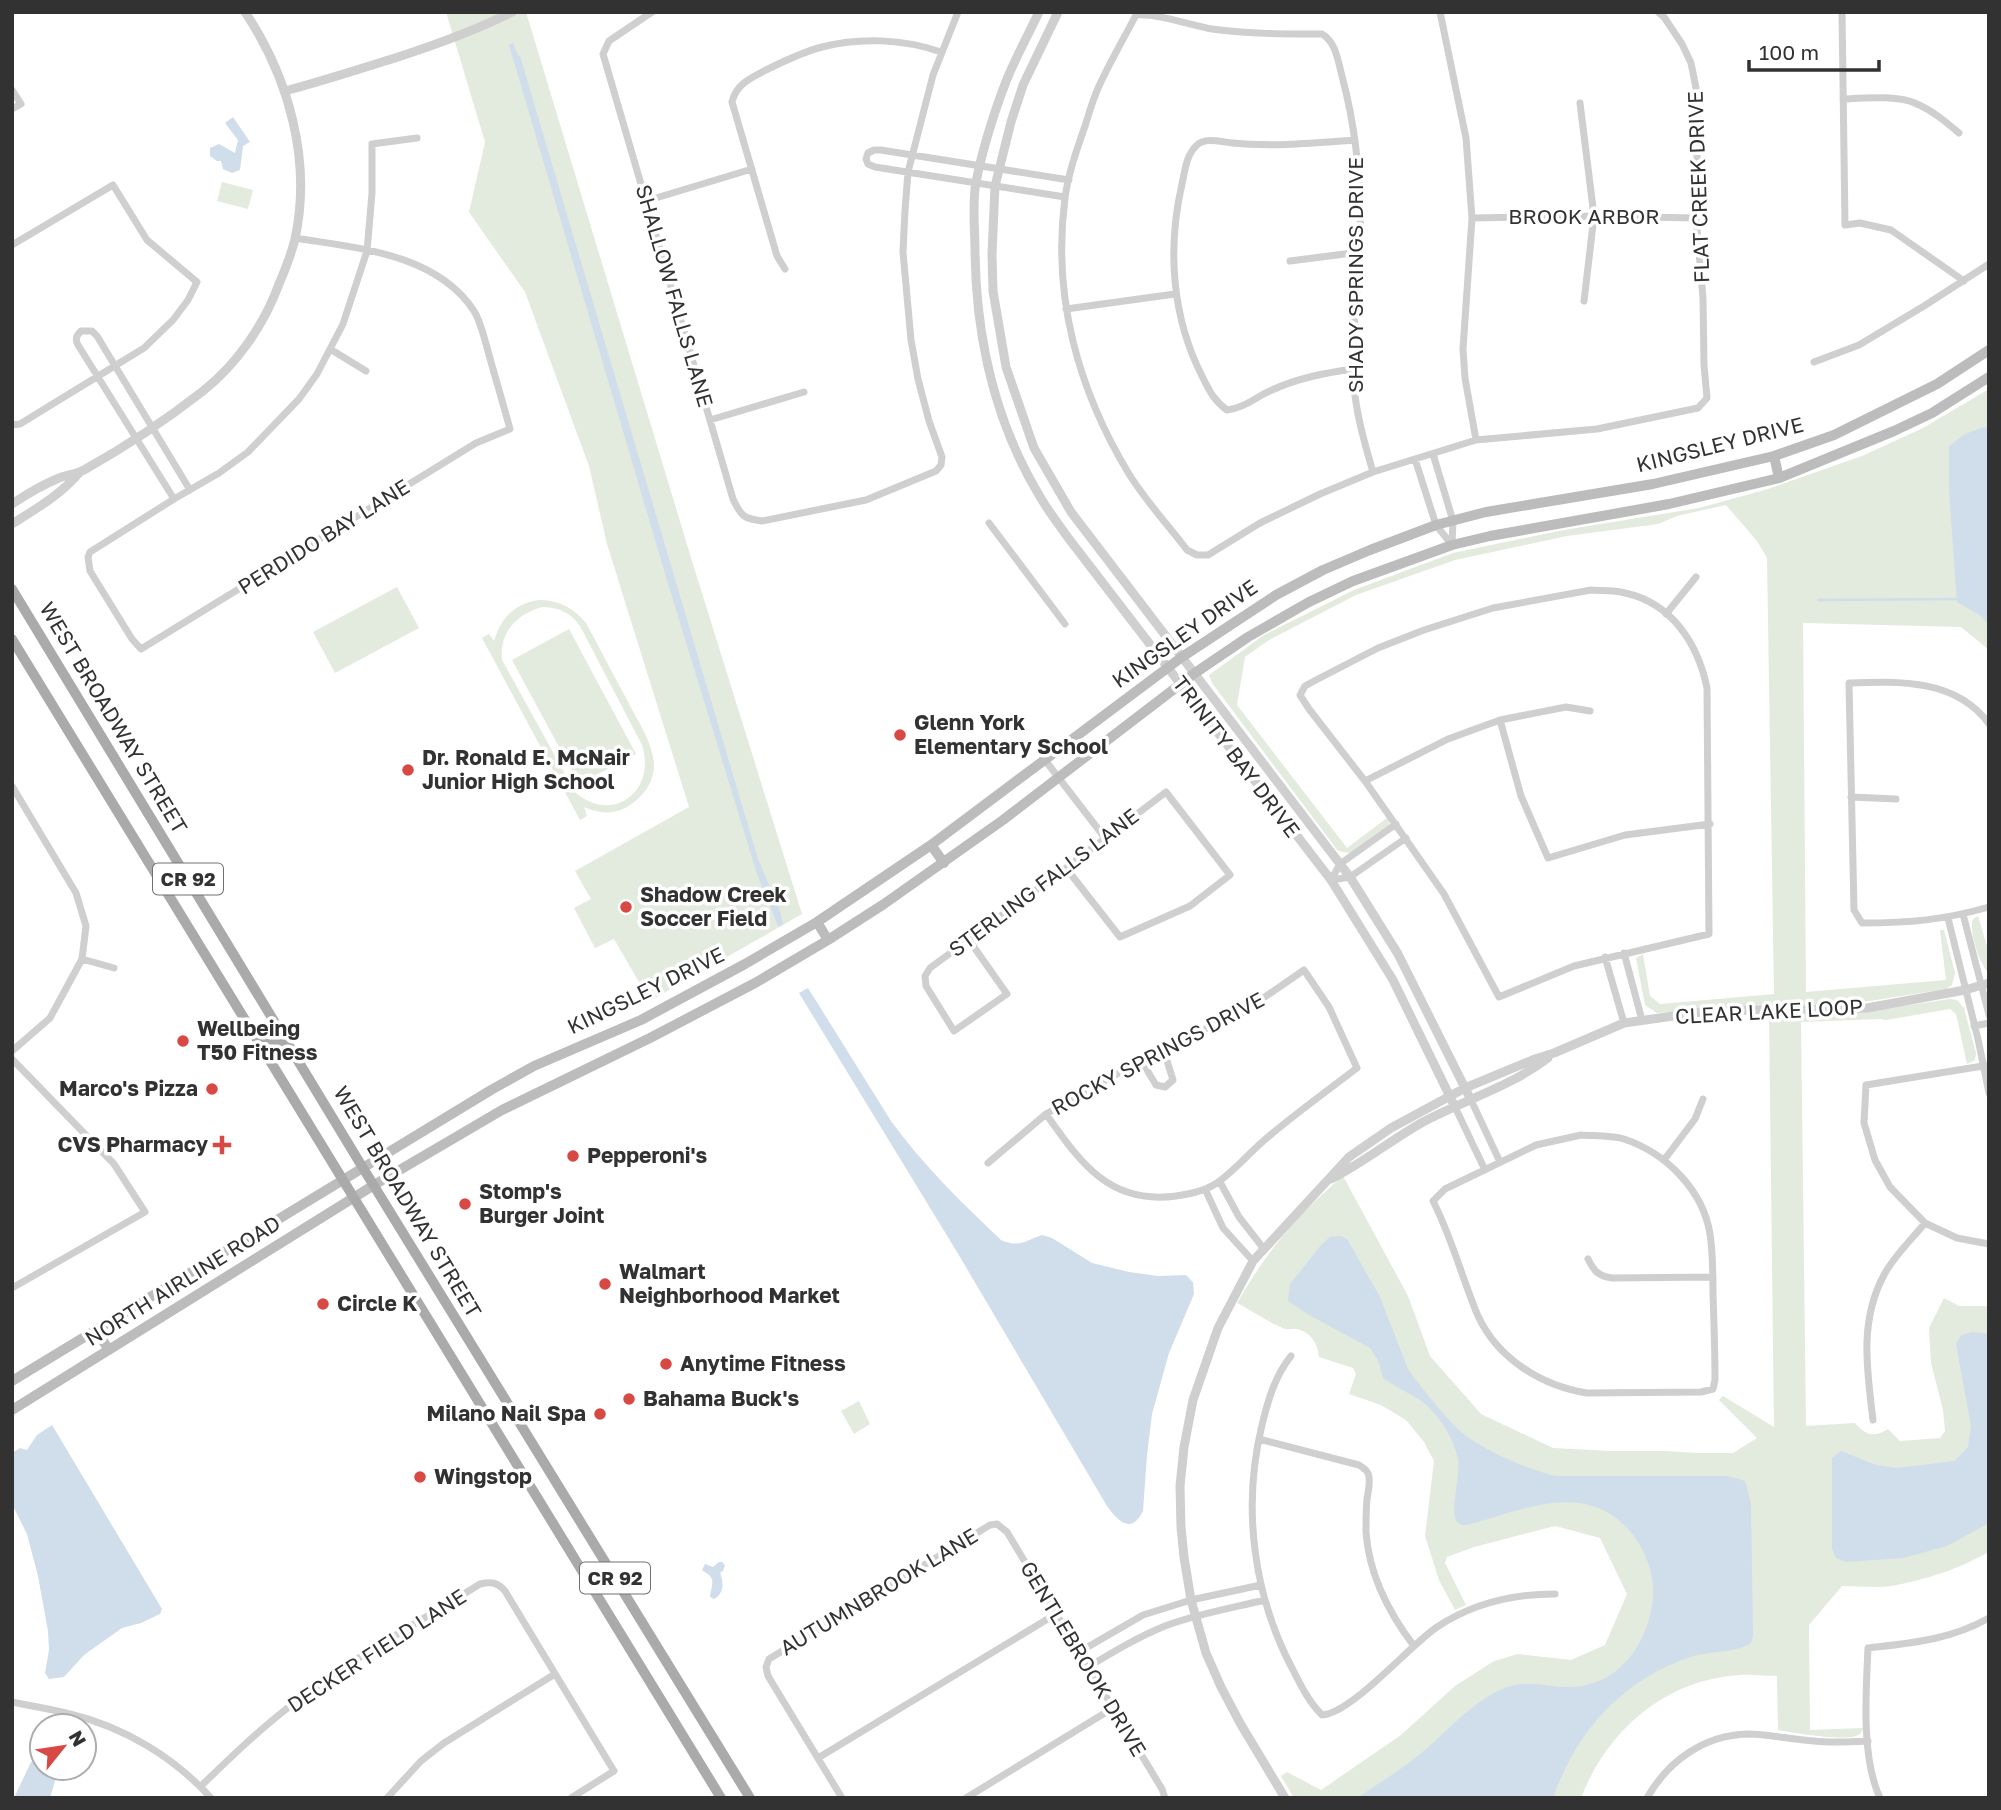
<svg xmlns="http://www.w3.org/2000/svg" width="2001" height="1810" viewBox="0 0 2001 1810" font-family="'Golos Text',sans-serif">
<rect width="100%" height="100%" fill="#fff"/>
<path fill="#e3eade" fill-rule="evenodd" d="M446,12H526L692,561L802,914L650,1001L614,939L595,948L574,908L591,899L575,871L689,807L607,544L589,466L525,292L469,212L485,142Z
M222,182L253,190L248,209L217,201Z
M1989,389V650L1961,627L1803,623L1806,992L1946,980L1940,930H1944L1955,973L1952,985L1946,989L1869,1001L1657,1013L1645,1005L1636,958L1643,954L1650,996L1660,1004L1774,994L1767,558L1757,541L1726,505L1677,516L1658,524L1567,536L1455,560L1356,595L1269,640L1245,657L1237,705L1347,848L1387,818L1390,824L1350,853L1338,851L1212,683L1209,675L1264,635L1354,590L1453,553L1564,530L1699,508L1768,489L1862,456L1923,428Z
M397,587L419,628L335,673L313,632Z
M538,600C558,600 573,607 586,623C600,649 613,674 627,700C637,720 653,742 654,765C654,780 646,793 634,802C618,815 602,815 584,807L587,816L580,820L482,638L489,634L494,641C501,618 514,604 538,600ZM542,607C559,607 571,613 580,626L642,745C657,791 612,825 575,792L502,660C499,632 517,614 542,607Z
M569,629L636,754L579,784L512,660Z
M1978,916L1989,953V973C1980,966 1971,936 1972,925C1972,919 1973,919 1978,916Z
M1949,999L1957,1000L1964,1008L1976,1053L1975,1060L1967,1064L1956,1014L1950,1009L1886,1020L1880,1019L1801,1022L1806,1426L1855,1423C1865,1435 1874,1438 1888,1429L1900,1441L1940,1438L1945,1431L1943,1410L1931,1363L1929,1328L1944,1298L1959,1306H1989V1552C1958,1569 1926,1580 1891,1586C1876,1588 1858,1586 1842,1586L1809,1625L1810,1730L1863,1728C1861,1733 1861,1734 1856,1736C1840,1741 1795,1733 1778,1730L1777,1676C1765,1676 1752,1674 1739,1675C1665,1680 1607,1730 1581,1798H1294L1281,1776L1287,1772L1321,1790L1401,1735L1455,1686L1494,1661L1518,1654L1571,1660L1605,1645L1627,1594L1600,1538L1555,1526L1474,1547L1447,1557L1445,1563L1466,1605L1455,1610L1439,1580L1425,1536L1434,1461L1424,1442L1406,1420L1381,1405L1349,1394L1356,1374L1353,1368L1319,1357C1318,1344 1311,1332 1297,1329C1293,1328 1290,1330 1286,1329C1278,1328 1247,1308 1237,1303C1268,1250 1296,1216 1343,1176L1408,1296L1430,1356L1481,1414L1553,1448L1611,1451H1666L1698,1453H1733L1757,1438L1719,1400L1723,1396L1774,1427L1769,1012C1829,1016 1889,1009 1949,999Z
M859,1401L870,1424L854,1434L841,1411Z"/>
<path fill="#d0ddeb" d="M513,43L518,55L520,56L758,859L780,911L783,925L778,926L757,874L666,577L509,45Z
M233,117L250,142L243,146L240,170L232,173L223,169L221,161H217L210,156V148L219,144L235,153L238,140L225,123Z
M1984,427L1989,428V624L1978,614L1957,602L1949,491V446L1965,434Z
M808,988L891,1121C923,1165 962,1203 1001,1240C1020,1248 1024,1241 1042,1235L1052,1238L1092,1263L1129,1272L1158,1276L1186,1275L1193,1282L1194,1294L1169,1353L1152,1414L1147,1455L1143,1511C1131,1535 1118,1521 1107,1506L957,1252L799,993Z
M1341,1236L1347,1239L1380,1297L1408,1369L1415,1379C1430,1397 1448,1422 1466,1436C1487,1451 1530,1471 1556,1476H1727L1745,1481L1751,1503L1753,1636L1751,1643C1736,1653 1708,1651 1690,1657C1622,1680 1576,1732 1553,1798H1357C1376,1785 1396,1773 1414,1759C1443,1737 1464,1709 1496,1692C1524,1677 1541,1687 1569,1687C1616,1687 1645,1648 1652,1606C1657,1578 1646,1548 1627,1528C1582,1480 1520,1511 1467,1525C1463,1525 1461,1526 1457,1522C1449,1514 1461,1473 1458,1459C1454,1438 1438,1413 1420,1400C1408,1392 1395,1387 1383,1378L1379,1362L1370,1348L1304,1312L1288,1301L1290,1284L1322,1244L1330,1237Z
M1973,1332L1989,1334V1523L1947,1546L1903,1558L1846,1562L1836,1558L1832,1549V1458L1841,1451L1876,1465L1896,1468L1955,1461L1968,1447L1971,1426L1956,1344L1961,1335Z
M52,1425L162,1609L160,1614L141,1623L122,1628L84,1655L64,1677L49,1679L45,1673L49,1650L48,1631L38,1576L27,1534L12,1504V1453L20,1448L27,1450L37,1435Z
M719,1562H722L725,1565L723,1571L720,1573C724,1582 724,1594 714,1599L710,1597C710,1590 716,1581 709,1575C707,1573 704,1572 702,1570L705,1564L713,1567Z
M42,1759V1768H56L57,1774L50,1798H14L31,1762Z"/>
<g fill="none" stroke-linecap="round" stroke-linejoin="round">
<path stroke="#d0ddeb" stroke-width="2.5" d="M1818,600L1958,599"/>
<path stroke="#cfcfcf" stroke-width="7" d="M652,12L609,41L603,54L733,499C741,516 744,519 762,521L866,500L936,471L941,465L942,457L929,421L918,379L911,340L903,252L905,210L908,172L933,75L958,12
M1440,12L1466,138L1472,218L1463,349L1465,378L1476,440
M1842,12L1845,225L1860,223L1891,230L1964,281
M12,90L21,104L12,109
M1843,99C1864,98 1899,95 1917,104C1933,111 1946,122 1959,133
M1580,103L1594,216L1584,301
M1065,197L875,167L868,164L866,159L868,153L874,150H881L1069,180
M646,201L752,169
M1472,218L1594,216L1696,218
M295,238C356,248 436,253 474,311C481,322 484,338 488,351C495,377 503,403 510,429L476,443L141,649L132,639L90,571L88,557L90,552L174,499L219,473L248,452L299,399L317,374L343,324L367,251L372,193V144L417,138
M12,245L113,185L147,240L197,282L188,300L173,320L144,348L20,424L12,425
M1290,261L1360,252
M785,269L777,256L732,102C736,84 751,78 766,70C784,61 803,52 822,47C860,37 904,39 941,52
M1066,309L1175,294
M330,349L366,371
M1814,362L1859,345L1924,306L1989,264
M1353,369C1325,373 1298,378 1272,390C1256,397 1244,408 1227,410C1214,401 1209,390 1202,376C1172,317 1167,249 1182,184C1185,171 1186,155 1197,145C1206,137 1221,142 1233,143C1273,147 1314,143 1355,140
M710,420L804,392
M1433,454L1453,521L1452,544
M1415,459L1436,525L1452,545
M1373,472C1363,438 1353,403 1353,367C1352,328 1358,289 1360,250C1362,192 1357,132 1342,76C1338,61 1336,42 1322,34C1285,34 1249,34 1212,29C1191,25 1155,13 1136,15C1124,38 1110,62 1099,86C1093,99 1089,113 1085,126C1077,149 1068,174 1065,198C1052,296 1078,390 1129,474C1145,500 1168,525 1187,550L1197,555H1208L1260,523L1320,494L1373,472L1476,440L1597,429L1698,408L1707,398L1704,365L1703,298L1696,218L1698,98L1691,63L1682,44L1664,17L1658,12
M174,499L78,345C75,339 76,336 81,331H92L97,336L190,490
M989,523L1065,624
M1591,590C1602,591 1614,590 1625,593C1672,603 1698,644 1707,688L1709,934L1574,966L1499,997L1444,894L1365,781L1309,709L1300,695L1305,686L1316,680L1378,648L1424,630L1493,608Z
M1666,614L1696,577
M1500,720L1521,796L1548,858L1625,835L1710,824
M1989,724C1957,679 1899,681 1849,683L1854,910L1862,923C1910,923 1943,920 1989,907
M1045,760L1105,838
M1365,781L1448,739L1500,720L1566,707L1590,711
M12,786L76,893L86,926L82,959
M1851,797L1896,799
M1331,880L1350,877L1406,838
M1331,880L1340,864L1396,824
M1963,914L1989,1015
M1948,918L1978,1039L1989,1093
M969,940L1007,994L954,1031L926,986L925,976L930,968L1066,868L1166,792L1230,875L1190,906L1120,937L1066,868
M1624,953L1642,1020
M1605,957L1624,1023
M1974,1026L1989,1023
M12,1051L50,1018L82,959L114,968
M12,1059L114,1164L145,1212L12,1288
M1141,1060L1156,1085L1165,1087L1173,1080L1163,1048
M1989,1065L1866,1085L1864,1123L1875,1160L1890,1187L1925,1223L1957,1238L1989,1244
M1471,1100L1500,1162
M1455,1107L1485,1170
M1581,1135C1595,1136 1610,1135 1624,1139C1666,1153 1703,1190 1710,1234C1713,1253 1713,1274 1713,1294C1714,1322 1715,1351 1715,1380L1713,1389L1701,1392L1587,1393C1542,1386 1498,1359 1478,1316C1462,1278 1452,1238 1433,1201L1445,1189L1536,1145Z
M1664,1160L1695,1119L1703,1099
M988,1163L1046,1114L1163,1048L1243,1012L1304,970L1329,1007L1357,1068C1327,1091 1296,1113 1268,1137C1252,1150 1238,1167 1221,1180C1209,1190 1191,1194 1176,1196C1109,1205 1080,1162 1046,1114
M1220,1182L1239,1217L1264,1249
M1205,1189L1223,1228L1253,1261
M1588,1259C1594,1271 1598,1276 1612,1278L1713,1277
M1291,1356C1275,1376 1268,1400 1262,1425C1242,1507 1253,1595 1293,1670C1301,1686 1309,1702 1322,1715C1351,1714 1410,1645 1437,1627C1472,1604 1513,1594 1555,1594
M1873,1420C1867,1370 1859,1321 1884,1275C1893,1257 1912,1239 1925,1223
M1259,1439L1359,1465C1364,1468 1369,1472 1369,1477C1370,1484 1368,1493 1367,1499C1366,1510 1366,1521 1366,1532C1369,1575 1388,1612 1414,1646
M1079,1652L1143,1615L1191,1600L1261,1585
M1088,1667C1113,1652 1138,1637 1165,1626C1197,1614 1232,1608 1265,1600
M12,1702C31,1706 51,1709 70,1714C124,1727 174,1757 211,1798
M818,1758L1056,1614
M201,1786C232,1756 263,1726 298,1700C355,1657 419,1622 480,1584C492,1581 498,1583 505,1591L614,1771L571,1798
M387,1798L421,1761L444,1743L555,1674
M842,1798L768,1676L766,1667L769,1659L990,1525L997,1524L1007,1532L1162,1789L1165,1798
M966,1798L1113,1708
M1647,1798C1668,1761 1704,1735 1748,1734C1770,1734 1792,1740 1814,1741C1832,1743 1850,1742 1868,1741
M1880,1798C1861,1757 1866,1693 1868,1648C1912,1643 1950,1640 1989,1618"/>
<path stroke="#cfcfcf" stroke-width="9" d="M1039,12C1028,35 1016,57 1007,79C995,109 982,151 976,182C972,203 975,229 975,251C976,337 994,420 1039,495C1047,509 1057,522 1066,535L1331,880L1393,980L1455,1107
M1058,12L1023,85L1011,122L995,186L992,254L993,291L1006,367L1034,448L1071,512L1350,877L1398,954L1471,1100
M285,91C323,81 359,69 395,58C435,45 475,31 512,12
M12,504C27,494 42,485 59,478C67,475 76,474 84,470C125,447 166,420 203,391C237,364 264,325 279,284C285,270 291,255 295,239C312,161 289,78 245,12
M12,524C37,508 59,496 79,473
M1331,1179C1363,1163 1391,1140 1423,1122C1464,1100 1510,1087 1548,1058
M1285,1798L1240,1723L1221,1687L1206,1653L1191,1600L1184,1557L1181,1527L1180,1486L1184,1447L1193,1400L1218,1328L1253,1261L1349,1157L1391,1128L1465,1088L1535,1059L1554,1053L1624,1023L1709,1011L1867,1008L1965,990L1989,983"/>
<path stroke="#bcbcbc" stroke-width="10" d="M1774,456L1779,478
M931,845L944,863
M817,922L828,940
M96,1330L109,1350
M12,1381L491,1090L534,1066L641,1020L745,964L817,922L931,845L1182,657L1276,595L1323,570L1370,550L1436,525L1486,512L1653,484L1774,456L1834,435L1937,384L1989,350
M12,1410L374,1185L456,1137L502,1110L650,1038L755,983L828,940L884,904L1003,820L1195,673L1248,637L1309,602L1353,581L1452,545L1490,536L1669,504L1779,478L1894,431L1932,413L1989,377"/>
<path stroke="#aaa" stroke-width="10" d="M12,589L363,1168L750,1798
M12,639L721,1798
M260,1043L266,1039L277,1041L288,1056"/>
</g>
<g fill="#d84944" stroke="#fff" stroke-width="2.5">
<circle cx="900" cy="735" r="7"/>
<circle cx="408" cy="770" r="7"/>
<circle cx="626" cy="907" r="7"/>
<circle cx="183" cy="1041" r="7"/>
<circle cx="212" cy="1089" r="7"/>
<path d="M218.5 1134.5h7v7h7v7h-7v7h-7v-7h-7v-7h7z"/>
<circle cx="573" cy="1156" r="7"/>
<circle cx="465" cy="1204" r="7"/>
<circle cx="605" cy="1284" r="7"/>
<circle cx="323" cy="1304" r="7"/>
<circle cx="666" cy="1364" r="7"/>
<circle cx="629" cy="1399" r="7"/>
<circle cx="600" cy="1414" r="7"/>
<circle cx="420" cy="1477" r="7"/>
</g>
<g text-anchor="middle" stroke-width="7" stroke-linejoin="round" paint-order="stroke">
<g fill="#fff" stroke="#707070" stroke-width="2">
<rect x="153" y="863.5" width="70" height="31" rx="5"/>
<rect x="580" y="1562.5" width="70" height="31" rx="5"/>
</g>
<g font-size="19" font-weight="bold" fill="#323232">
<text x="188" y="886">CR 92</text>
<text x="615" y="1585">CR 92</text>
</g>
<g font-size="21" fill="#323232" stroke="#fff">
<text transform="translate(1699 187) rotate(-92)" y="7">FLAT CREEK DRIVE</text>
<text x="1584" y="224">BROOK ARBOR</text>
<text transform="translate(1356 275) rotate(-90)" y="7">SHADY SPRINGS DRIVE</text>
<text transform="translate(674 296) rotate(74)" y="7">SHALLOW FALLS LANE</text>
<text transform="translate(1720 445) rotate(-14)" y="7">KINGSLEY DRIVE</text>
<text transform="translate(324 537) rotate(-32)" y="7">PERDIDO BAY LANE</text>
<text transform="translate(1185 634) rotate(-35)" y="7">KINGSLEY DRIVE</text>
<text transform="translate(113 718) rotate(59)" y="7">WEST BROADWAY STREET</text>
<text transform="translate(1236 757) rotate(53)" y="7">TRINITY BAY DRIVE</text>
<text transform="translate(1044 883) rotate(-37)" y="7">STERLING FALLS LANE</text>
<text transform="translate(646 991) rotate(-26)" y="7">KINGSLEY DRIVE</text>
<text transform="translate(1769 1012) rotate(-3)" y="7">CLEAR LAKE LOOP</text>
<text transform="translate(1158 1054) rotate(-28)" y="7">ROCKY SPRINGS DRIVE</text>
<text transform="translate(407 1202) rotate(59)" y="7">WEST BROADWAY STREET</text>
<text transform="translate(183 1281) rotate(-32)" y="7">NORTH AIRLINE ROAD</text>
<text transform="translate(879 1592) rotate(-31)" y="7">AUTUMNBROOK LANE</text>
<text transform="translate(377 1651) rotate(-33)" y="7">DECKER FIELD LANE</text>
<text transform="translate(1083 1659) rotate(59)" y="7">GENTLEBROOK DRIVE</text>
</g>
<g font-size="21" font-weight="bold" fill="#323232" stroke="#fff" text-anchor="start">
<text x="914" y="730">Glenn York<tspan x="914" dy="24">Elementary School</tspan></text>
<text x="422" y="765">Dr. Ronald E. McNair<tspan x="422" dy="24">Junior High School</tspan></text>
<text x="640" y="902">Shadow Creek<tspan x="640" dy="24">Soccer Field</tspan></text>
<text x="197" y="1036">Wellbeing<tspan x="197" dy="24">T50 Fitness</tspan></text>
<text x="198" y="1096" text-anchor="end">Marco's Pizza</text>
<text x="208" y="1152" text-anchor="end">CVS Pharmacy</text>
<text x="587" y="1163">Pepperoni's</text>
<text x="479" y="1199">Stomp's<tspan x="479" dy="24">Burger Joint</tspan></text>
<text x="619" y="1279">Walmart<tspan x="619" dy="24">Neighborhood Market</tspan></text>
<text x="337" y="1311">Circle K</text>
<text x="680" y="1371">Anytime Fitness</text>
<text x="643" y="1406">Bahama Buck's</text>
<text x="586" y="1421" text-anchor="end">Milano Nail Spa</text>
<text x="434" y="1484">Wingstop</text>
</g>
</g>
<rect width="2001" height="1810" fill="none" stroke="#323232" stroke-width="28"/>
<g transform="translate(63 1747) rotate(60)"><circle r="33" fill="#ffffff" stroke="#adadad" stroke-width="2"/>
<path d="M0-5L12 26L0 18L-12 26Z" fill="#d84944"/>
<text y="-10" font-size="19" font-weight="bold" text-anchor="middle" fill="#323232">N</text>
</g>
<path d="M1749 60v10h130v-10" fill="none" stroke="#323232" stroke-width="3.5"/>
<text x="1759" y="60" font-size="21" fill="#323232" stroke="#ffffff" stroke-width="5" paint-order="stroke">100 m</text>
</svg>
